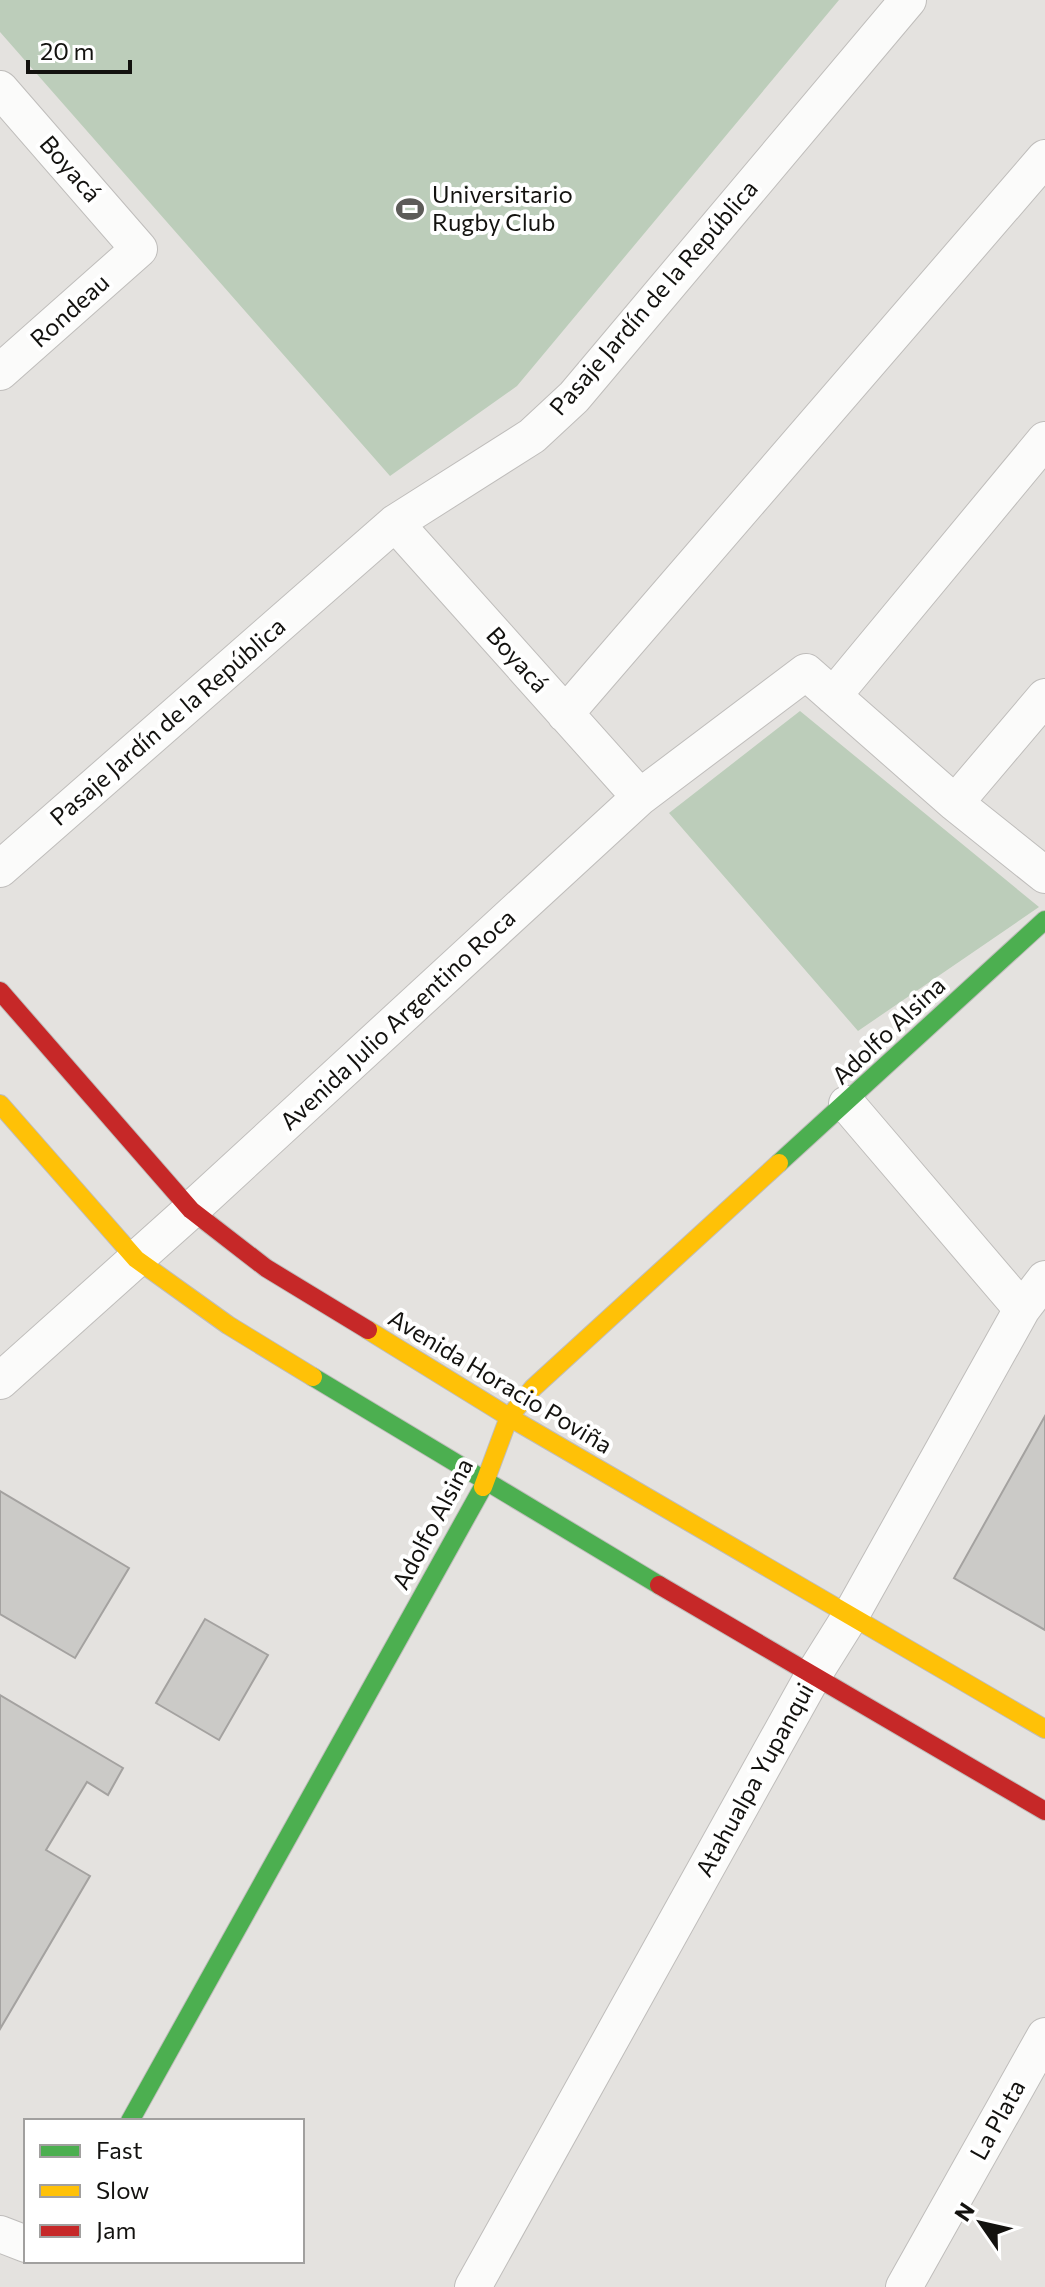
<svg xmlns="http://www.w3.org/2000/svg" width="1045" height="2287" viewBox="0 0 1045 2287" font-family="Commissioner,sans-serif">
<rect width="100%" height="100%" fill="#e4e2df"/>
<path fill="#bccdba" d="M0,0H839L517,386L390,476L0,32Z
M800,711L1039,907L858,1031L669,813Z"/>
<path fill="#cbcac7" stroke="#a4a2a0" stroke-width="2" d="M1045,1416V1630L954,1578Z
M0,1491L129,1568L75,1658L0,1614Z
M205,1619L268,1655L219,1740L156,1703Z
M0,1695L123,1768L108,1795L87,1782L46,1850L90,1876L0,2029Z"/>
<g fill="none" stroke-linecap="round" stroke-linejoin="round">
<g stroke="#bfbdbb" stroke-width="38">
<path id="street" d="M0,89L139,249L0,372
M395,523L640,797
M833,696L1045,440
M565,714L1045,158
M955,803L1045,697
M0,869L395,523L532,436L574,397L908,0
M847,1104L1022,1309
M0,1381L191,1210L640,797L806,672L955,803L1045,875
M0,2234L26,2244
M473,2287L814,1674L851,1615L1022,1309L1045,1279
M904,2287L1045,2036"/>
</g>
<g stroke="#bfbdbb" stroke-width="20">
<path id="fast" d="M779,1163L1045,920
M313,1377L659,1585
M130,2121L483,1487"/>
</g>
<g stroke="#bfbdbb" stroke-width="20">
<path id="slow" d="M0,1104L136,1259L228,1325L313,1377
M368,1330L509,1417L1045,1729
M483,1487L509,1417L533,1388L779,1163"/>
</g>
<g stroke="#bfbdbb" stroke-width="20">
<path id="jam" d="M0,991L191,1210L266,1268L368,1330
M659,1585L1045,1811"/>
</g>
<use href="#street" stroke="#fbfbfa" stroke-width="36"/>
<use href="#fast" stroke="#4caf50" stroke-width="18"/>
<use href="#slow" stroke="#ffc107" stroke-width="18"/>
<use href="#jam" stroke="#c62828" stroke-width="18"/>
</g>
<defs>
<g id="stadium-bare" transform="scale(2.16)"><path d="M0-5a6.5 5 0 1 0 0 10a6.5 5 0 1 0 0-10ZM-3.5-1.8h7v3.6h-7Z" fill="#5c5b58" stroke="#fff" stroke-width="2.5" paint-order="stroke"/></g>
</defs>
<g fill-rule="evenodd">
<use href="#stadium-bare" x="410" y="209"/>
</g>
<g text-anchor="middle" stroke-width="8" stroke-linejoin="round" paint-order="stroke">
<g font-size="24" fill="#13120f" stroke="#fff">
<text transform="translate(70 169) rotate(49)" y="8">Boyacá</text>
<text transform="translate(654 298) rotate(-49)" y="8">Pasaje Jardín de la República</text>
<text transform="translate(70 311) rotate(-42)" y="8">Rondeau</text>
<text transform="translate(517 660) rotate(48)" y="8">Boyacá</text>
<text transform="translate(168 722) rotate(-41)" y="8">Pasaje Jardín de la República</text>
<text transform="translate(398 1020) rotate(-43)" y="8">Avenida Julio Argentino Roca</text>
<text transform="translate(889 1031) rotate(-43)" y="8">Adolfo Alsina</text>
<text transform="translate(500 1382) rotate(31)" y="8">Avenida Horacio Poviña</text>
<text transform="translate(433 1524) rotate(-62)" y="8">Adolfo Alsina</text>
<text transform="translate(755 1780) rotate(-61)" y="8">Atahualpa Yupanqui</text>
<text transform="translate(998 2120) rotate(-61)" y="8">La Plata</text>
</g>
<g font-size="24" fill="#13120f" stroke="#fff" text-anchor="start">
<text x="432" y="203">Universitario<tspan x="432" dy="28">Rugby Club</tspan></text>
</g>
</g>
<rect x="24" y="2119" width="280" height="144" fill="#ffffff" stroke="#a1a09f" stroke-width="2"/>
<rect x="40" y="2145" width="40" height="12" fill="#4caf50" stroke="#a1a09f" stroke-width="2"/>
<text x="96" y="2159" font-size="24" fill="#13120f">Fast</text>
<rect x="40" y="2185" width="40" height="12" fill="#ffc107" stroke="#a1a09f" stroke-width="2"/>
<text x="96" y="2199" font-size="24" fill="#13120f">Slow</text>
<rect x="40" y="2225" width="40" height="12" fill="#c62828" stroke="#a1a09f" stroke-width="2"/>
<text x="96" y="2239" font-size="24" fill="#13120f">Jam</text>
<g transform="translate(981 2223) rotate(304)" stroke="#ffffff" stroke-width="6" paint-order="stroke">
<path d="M0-6L14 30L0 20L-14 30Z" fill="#13120f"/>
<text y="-12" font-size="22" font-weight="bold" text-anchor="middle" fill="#13120f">N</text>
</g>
<path d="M28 60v12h102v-12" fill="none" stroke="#13120f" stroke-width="4"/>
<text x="40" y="60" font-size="24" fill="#13120f" stroke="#ffffff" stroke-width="6" paint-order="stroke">20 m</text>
</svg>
